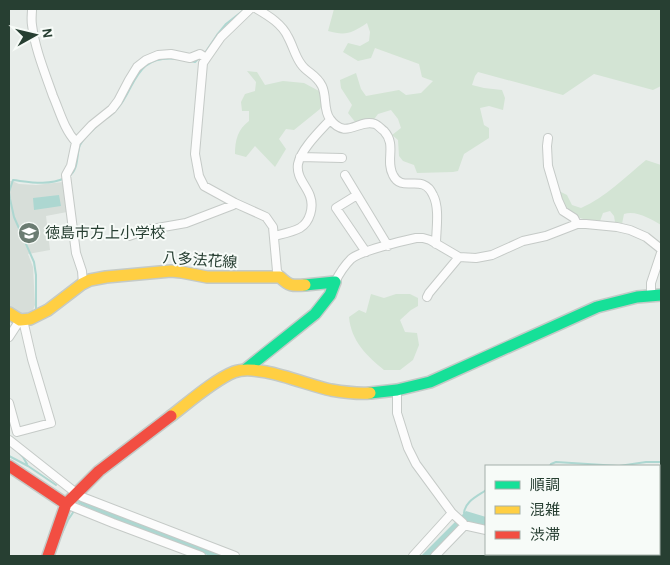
<svg xmlns="http://www.w3.org/2000/svg" width="670" height="565" viewBox="0 0 670 565" font-family="'Alegreya Sans','Noto Sans JP',sans-serif">
<rect width="100%" height="100%" fill="#e8edea"/>
<path fill="#d7ded9" d="M9,181H12L19,184L36,185L63,182L67,212L46,216L50,250L28,254L33,267L35,305L33,310L30,313L19,315L9,307Z"/>
<path fill="#d3e4d4" d="M334,9H661V86L653,90L594,74L563,95L478,72L475,76L472,85L484,88L502,90L505,98L503,110L489,106L480,108L484,125L489,128V138L464,154L458,171L453,172L417,173L414,165L403,161L399,156L398,140L392,135L401,128L398,119L391,110L378,114L372,122L356,123L348,113L352,105L341,88L340,80L356,73L361,89L366,96L399,90L406,95L421,93L433,81L422,77L419,64L375,48L371,58L358,61L343,52L348,43L360,46L369,41L370,32L367,23C352,33 346,36 328,31Z
M247,71L257,72L265,85L283,81L304,83L319,91L322,105L320,109L294,130L286,129L279,139L286,149L275,167L255,146L246,157L235,154C235,140 238,129 249,121V111H242L241,102L245,94L255,91L256,82Z
M646,160L661,165V225C651,219 636,210 624,214L622,224L615,222L614,216L610,211L603,213L600,221C580,220 569,217 559,198L561,192L567,195L572,205L581,208C606,197 625,177 646,160Z
M371,294L384,298L396,294H410L418,298V306L411,310L400,320L405,332L417,333L419,345L413,360L400,370H384C367,356 351,341 349,317L359,310L366,313Z"/>
<path fill="#add7d1" d="M59,195L61,206L34,210L33,198Z
M81,498L229,556H210L115,520L77,503Z
M466,511L486,517V527L468,522L435,556H421Z"/>
<g fill="none" stroke-linecap="round" stroke-linejoin="round">
<path stroke="#add7d1" stroke-width="2" d="M205,53L217,35L226,24L245,9
M191,61L195,62L199,58
M107,118C138,97 128,53 178,59
M69,176C79,170 76,155 80,145C84,137 93,130 99,124
M36,311V275L34,262L14,217L10,199L9,192L13,180C30,182 48,186 65,178
M9,330L14,322
M16,450L23,457L27,464
M9,456L28,466L56,485
M550,466L551,464L556,462L619,466L646,462H661
M464,513C465,501 478,496 486,490
M59,540L68,520L74,511"/>
<g stroke="#c5cac7" stroke-width="10">
<path id="street" d="M32,9C32,14 31,19 32,25C35,49 45,73 53,96C60,112 64,129 76,142
M250,9L221,37L203,63L195,154L199,176L204,186L235,203L266,217L273,227L277,271L280,277
M257,9C269,16 282,24 288,37C293,46 295,56 301,64C307,73 316,74 322,86C327,96 323,110 330,119C346,141 359,118 375,124C378,125 381,129 384,131C397,145 385,160 393,175C402,194 423,172 433,195C440,208 436,230 436,244
M548,138L547,146L548,166L558,200L563,211L574,218L577,224
M300,157L342,158
M345,175L388,246
M357,195L336,208L366,252
M129,236L146,230L186,223L233,205L235,203
M274,236C282,234 293,232 300,228C310,222 314,207 310,196C306,185 296,177 298,164C301,149 320,131 330,120
M335,282C339,274 344,266 351,259C360,251 402,241 416,238H423L430,240L459,257L476,258L492,255L523,241L546,236L577,224H586L617,227L630,230L646,237L661,249
M83,284L82,271L76,253L66,175L71,166L76,142L92,125L112,109L118,101L129,80L137,67L146,60L158,55L171,54L190,58L200,54L206,58
M651,295V283L661,253
M427,297L429,293L459,257
M9,337L20,320
M397,390V413L408,448L416,464L452,513L463,523L464,526L435,556
M9,403L17,432L51,423L32,359L23,320
M9,440L76,493L82,497L235,556
M66,504L113,523L201,556
M464,526H468L486,530
M523,554L527,556
M413,556L452,513"/>
</g>
<g stroke="#c4cac7" stroke-width="14">
<path id="fast" d="M246,369L315,314L330,295L335,282L305,285
M370,393L397,390L430,382L597,307L637,297L661,295"/>
</g>
<g stroke="#c4cac7" stroke-width="14">
<path id="slow" d="M9,313L20,320L30,319L48,310L82,284L90,280L106,277L171,271L181,272L207,277H280C289,286 292,286 305,285
M171,416C188,403 214,380 234,372C257,363 306,385 331,390C343,392 358,394 370,393"/>
</g>
<g stroke="#c4cac7" stroke-width="14">
<path id="jam" d="M9,466L66,504
M48,556L66,504L99,471L171,416"/>
</g>
<use href="#street" stroke="#fcfcfc" stroke-width="8"/>
<use href="#fast" stroke="#16e098" stroke-width="11"/>
<use href="#slow" stroke="#ffcf43" stroke-width="11"/>
<use href="#jam" stroke="#f24e42" stroke-width="11"/>
</g>
<defs>
<g id="school-disc" transform="scale(1.125)"><circle r="9.5" fill="#6b7c72" stroke="#f7fbf8"/><path d="M0-5L7-2L0 1L-7-2ZM-4 1L0 2.5L4 1V4Q0 6-4 4Z" fill="#fff"/></g>
</defs>
<g fill-rule="evenodd">
<use href="#school-disc" x="29" y="233"/>
</g>
<g text-anchor="middle" stroke-width="4" stroke-linejoin="round" paint-order="stroke">
<g font-size="15" fill="#273f32" stroke="#f7fbf8" text-anchor="start">
<text x="45" y="238">徳島市方上小学校</text>
</g>
<g font-size="15" fill="#273f32" stroke="#f7fbf8">
<text transform="translate(200 260) rotate(4)" y="5">八多法花線</text>
</g>
</g>
<rect width="670" height="565" fill="none" stroke="#273f32" stroke-width="20"/>
<rect x="485" y="465" width="175" height="90" fill="#f7fbf8" stroke="#a4b0a9"/>
<rect x="495" y="481" width="25" height="8" fill="#16e098" stroke="#a4b0a9"/>
<text x="530" y="490" font-size="15" fill="#273f32">順調</text>
<rect x="495" y="506" width="25" height="8" fill="#ffcf43" stroke="#a4b0a9"/>
<text x="530" y="515" font-size="15" fill="#273f32">混雑</text>
<rect x="495" y="531" width="25" height="8" fill="#f24e42" stroke="#a4b0a9"/>
<text x="530" y="540" font-size="15" fill="#273f32">渋滞</text>
<g transform="translate(35 35) rotate(82)" stroke="#f7fbf8" stroke-width="4" paint-order="stroke">
<path d="M0-4L9 19L0 12L-9 19Z" fill="#273f32"/>
<text y="-8" font-size="14" font-weight="bold" text-anchor="middle" fill="#273f32">N</text>
</g>
</svg>
